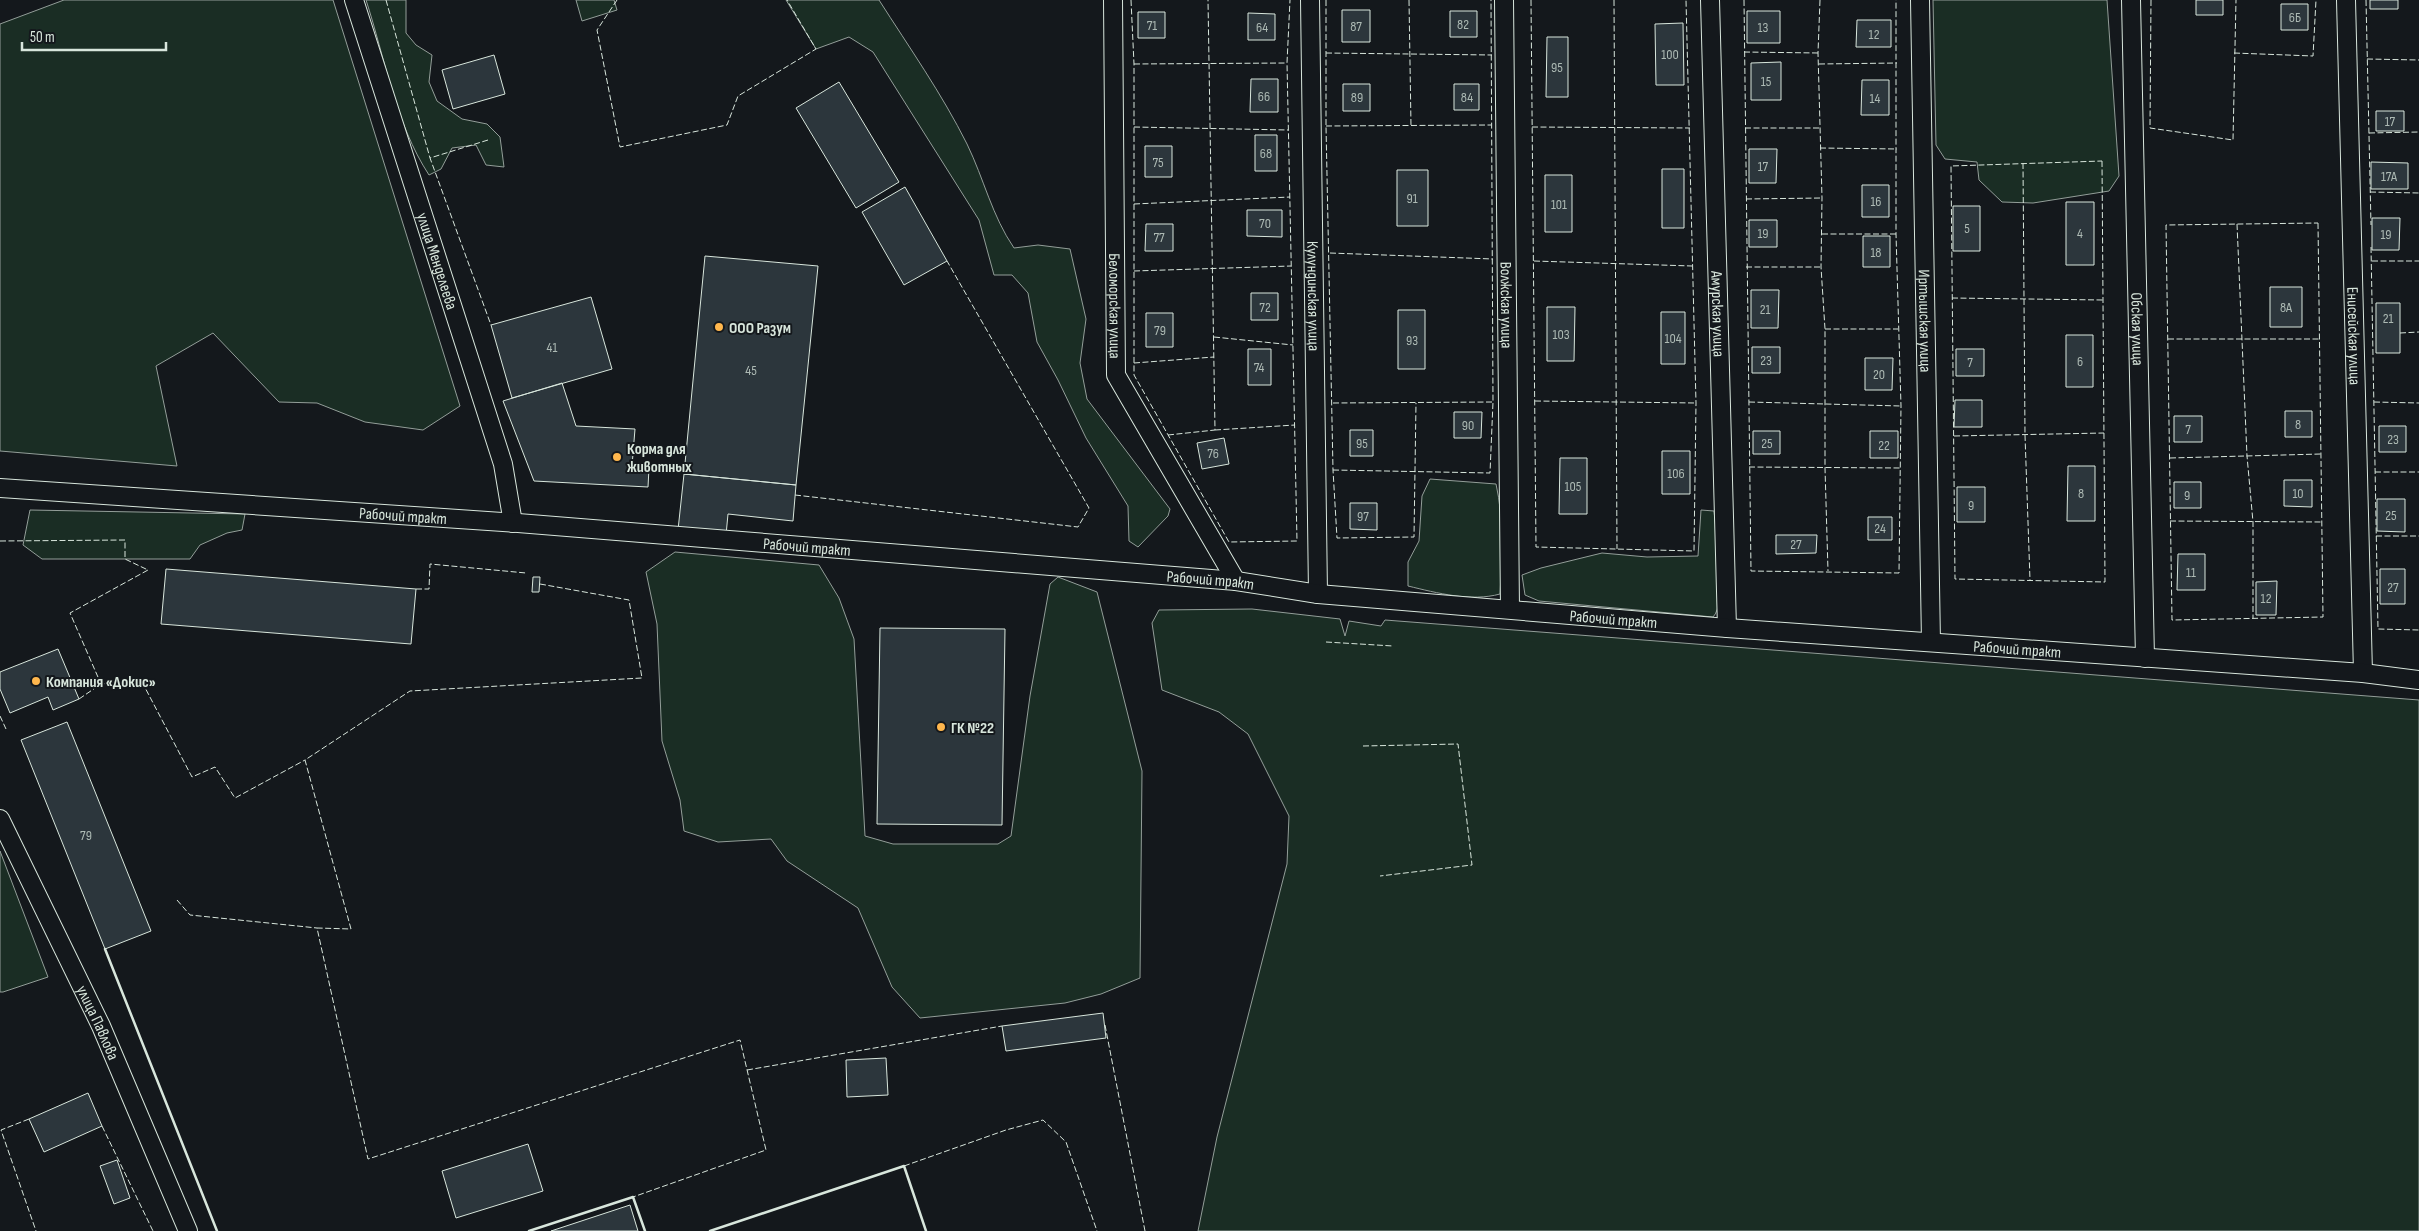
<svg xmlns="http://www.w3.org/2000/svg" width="2419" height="1231" viewBox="0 0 2419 1231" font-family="'Sofia Sans Condensed',sans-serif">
<rect width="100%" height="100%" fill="#14181c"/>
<path fill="#1a2d24" stroke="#939e99" d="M64,0H333L460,406L423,430L365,422L317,403L279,402L213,333L156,366L177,466L0,451V24Z
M366,0H406V33L416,45L432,55L429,82L437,101L462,119L487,124L500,137L504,167L486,165L476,145L452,148L441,169L429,175C395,123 385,58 366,0Z
M576,0H614L617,10L582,21Z
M786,0H879C909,47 942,94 967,144C984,179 992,216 1014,248L1038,245L1070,249L1086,319L1080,363L1087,399L1170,509L1168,516L1138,547L1129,541L1128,506L1086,438L1058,380L1037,342L1028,293L1012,275H994L979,220L873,52L849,37L816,49Z
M1933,0H2107L2119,176L2109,191L2033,203L2002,202L1979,180L1977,162L1945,159L1936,145Z
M1430,479L1496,484C1504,519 1502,558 1500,594C1471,602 1437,593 1408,586V562L1419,541L1422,496Z
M30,510L245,514L242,530L227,533L200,545L190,559H42L23,545Z
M1701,510L1714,511C1716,532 1727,604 1713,617L1539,601L1525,595L1522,575L1541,568L1602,553L1647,557L1698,556Z
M675,552L819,565L839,598L854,639L865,836L893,844H998L1011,836L1030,696L1050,584L1058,577L1097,592L1142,771L1140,978L1101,994L1065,1003L920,1018L892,987L858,908L787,861L771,839L718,842L684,831L680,800L662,741L657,624L646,572Z
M1252,609L1340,619L1345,636L1349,621L1381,626L1385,620L2419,700V1231H1198L1217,1137L1287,864L1289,816L1248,734L1219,712L1162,690L1152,623L1159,610Z
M0,851L48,977L3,992H0Z"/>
<path fill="#2c363c" stroke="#d8e6dc" d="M2196,0H2223V15H2196Z
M2370,0H2398V9H2370Z
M2281,4H2308V30H2281Z
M1342,10H1370V42H1342Z
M1450,11H1477V37H1450Z
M1747,11H1780V43H1747Z
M1138,12H1165V38H1138Z
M1248,13L1275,14V40H1248Z
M1857,20H1891V47H1856Z
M1683,23L1684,85H1656L1655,24Z
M1547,37H1568V97H1546Z
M494,55L505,94L453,109L442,70Z
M1781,62V100H1751V63Z
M1251,79H1278V112H1250Z
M1862,80H1889V115H1861Z
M839,82L899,182L856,208L796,108Z
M1343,84H1370V111H1343Z
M1454,84H1479V110H1454Z
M2376,111H2404V131H2376Z
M1255,135H1277V171H1255Z
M1145,146H1172V177H1145Z
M1749,149H1777L1776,183H1749Z
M2371,162L2408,163V189H2371Z
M1662,169H1684V228H1662Z
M1397,170H1428V226H1397Z
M1545,175H1572V232H1545Z
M1862,185H1889V217H1862Z
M905,187L947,261L904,285L862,212Z
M2066,202H2094V265H2066Z
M1953,206H1980V251H1953Z
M1247,210H1282V237L1247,236Z
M2372,218H2400L2399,250H2372Z
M1749,220H1777V247H1749Z
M1146,224H1173V251H1145Z
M1863,236H1890V267H1863Z
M705,256L818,266L796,485L684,474Z
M2270,287H2302V327H2270Z
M1751,290H1779L1778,328H1751Z
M1251,293H1278V320H1251Z
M591,297L612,369L512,398L491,325Z
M2376,303H2400V353H2376Z
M1547,307H1575L1574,361H1547Z
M1398,310H1425V369H1398Z
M1661,312H1685V364H1661Z
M1146,313H1173V347H1146Z
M2066,335H2093V387H2066Z
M1752,347H1780V373H1752Z
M1248,349H1271V385H1248Z
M1956,349H1984V376H1956Z
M1865,358H1893L1892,390H1865Z
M562,383L576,426L635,429L632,466L649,468L648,487L534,481L503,401Z
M1955,400H1982V427H1954Z
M2285,411H2312V437H2285Z
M1454,412H1482L1481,438H1454Z
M2174,416H2202V442H2174Z
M2379,426H2406V452H2379Z
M1350,430H1373V456H1350Z
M1753,431H1780V454H1753Z
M1870,431H1898V458H1870Z
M1224,438L1229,464L1202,469L1197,443Z
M1662,451H1690V494H1662Z
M1560,458H1587V514H1559Z
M2068,466H2095V521H2067Z
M684,474L796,485L793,521L728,514L726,535L678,530Z
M2284,480H2312V507L2284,506Z
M2174,482H2201V508H2174Z
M1957,487H1985V522H1957Z
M2377,499H2405V532L2377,531Z
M1350,503H1377V530L1350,529Z
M1868,517H1892V540H1868Z
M1776,535H1817L1816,553L1776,554Z
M2178,554H2205V590H2177Z
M166,569L416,589L411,644L161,624Z
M2380,569H2405V604H2380Z
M533,577H540L539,592H532Z
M2277,581L2276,615H2256V582Z
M880,628L1005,629L1002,825L877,824Z
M58,649L79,699L53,710L48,697L10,713L0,689V672Z
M67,722L151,931L105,949L21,740Z
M1103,1013L1106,1038L1006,1051L1002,1026Z
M886,1058L888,1095L847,1097L846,1060Z
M88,1093L102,1126L44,1152L29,1119Z
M528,1144L543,1191L456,1218L442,1171Z
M117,1160L130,1198L114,1204L100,1166Z
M630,1205L638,1231H551Z"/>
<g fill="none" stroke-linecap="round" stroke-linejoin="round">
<g stroke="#d8e6dc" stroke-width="20">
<g id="minor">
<path id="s1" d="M354,0L503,464L513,523"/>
<path id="s2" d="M1113,0L1116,375L1236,581"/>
<path id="s3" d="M1310,0L1318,594"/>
<path id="s4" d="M1504,0L1510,609"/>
<path id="s5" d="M1710,0L1727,628"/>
<path id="s6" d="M1920,0L1931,642"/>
<path id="s7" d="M2131,0L2145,658"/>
<path id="s8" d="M2346,0L2363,673"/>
<path id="s9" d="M0,488L518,523L1236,581L1318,594L1727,628L2363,673L2419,680"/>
<path id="s10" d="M0,819L101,1026L188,1231"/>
</g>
</g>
<use href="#minor" stroke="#14181c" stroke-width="18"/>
<path stroke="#d8e6dc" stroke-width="1" stroke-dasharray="6 2.5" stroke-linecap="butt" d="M386,0L430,158
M617,0L597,30L620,147L727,125L738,96L816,49L787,0
M1131,0L1134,64V375L1229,542L1297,541L1287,63L1290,0
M1326,0V126L1333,470L1337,538L1414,537L1416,403
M1409,0L1411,126
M1531,0L1536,547L1694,551L1696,403L1686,0
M1614,0L1617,549
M1744,0L1751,571L1899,573L1901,406L1896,234V0
M1820,0L1818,53L1822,198L1821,267L1825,329V468L1828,571
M2151,0L2150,128L2233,140L2236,0
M2366,0L2371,225
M1744,52L1818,53
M1326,53L1492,55
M2234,53L2313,56L2316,0
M2367,59L2419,60
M1134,64L1287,63
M1819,64L1897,63
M1326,126L1491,125
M1134,127L1288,130
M1532,127L1690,128
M1745,128H1820
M2369,133L2419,132
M488,140L430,158L491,325
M1820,148L1897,149
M2102,161L2105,582L1955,579L1951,166Z
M2023,163L2025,435L2030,580
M2370,192L2419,193
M1746,199L1822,198
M1134,204L1290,197
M2318,223L2323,617L2172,620L2166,225Z
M2237,224L2247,456L2253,522V618
M1822,234H1896
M2371,247L2378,629L2419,630
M1330,253L1493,259
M1534,261L1692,266
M2372,261H2419
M1746,267H1821
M1134,271L1291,266
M1952,298L2103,300
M1825,329H1898
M2400,333L2419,332
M1214,337L1293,345
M2168,339H2320
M1134,363L1214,357
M1535,401L1696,403
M1749,402L1901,406
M2374,402L2419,403
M1333,403L1493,402
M1215,430L1295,425
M1168,435L1215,430L1208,0
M1954,436L2104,433
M2170,458L2321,454
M1749,467L1901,468
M1333,470L1490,473L1493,402L1491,0
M2375,472H2419
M795,495L1078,527L1089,508L947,261
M2170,521L2322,522
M2376,536H2419
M0,541L125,540V559L148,570
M540,584L629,600L642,678L410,691L305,760L351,929L317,928L368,1159L740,1040L766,1150L633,1197
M416,589H429L430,564L526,573
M1326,642L1393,646
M101,684L141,680L192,777L215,767L235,798L305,760
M79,699L101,684L70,613L148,570
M0,716L6,729
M1363,746L1458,744L1472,865L1380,876
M177,900L190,915L317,928
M1105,1025L1145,1231
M747,1070L1002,1026
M29,1119L1,1130L36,1231
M102,1126L153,1231
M904,1166L1006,1130L1043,1120L1066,1142L1097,1231"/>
<path stroke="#d8e6dc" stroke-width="2.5" d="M105,949L217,1231
M529,1231L633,1197L645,1231
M710,1231L904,1166L926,1231"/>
</g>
<g fill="#ffb74d" stroke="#14181c" stroke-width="2">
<circle cx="719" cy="327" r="5"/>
<circle cx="617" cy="457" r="5"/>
<circle cx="36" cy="681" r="5"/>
<circle cx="941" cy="727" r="5"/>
</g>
<g text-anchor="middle" stroke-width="4" stroke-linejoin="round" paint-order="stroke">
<g font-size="14" fill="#adbab4">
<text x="2295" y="22">6Б</text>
<text x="1463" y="29">82</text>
<text x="1152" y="30">71</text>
<text x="1356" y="31">87</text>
<text x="1262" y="32">64</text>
<text x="1763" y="32">13</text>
<text x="1874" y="39">12</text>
<text x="1670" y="59">100</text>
<text x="1557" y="72">95</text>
<text x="1766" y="86">15</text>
<text x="1264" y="101">66</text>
<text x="1357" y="102">89</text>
<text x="1467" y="102">84</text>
<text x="1875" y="103">14</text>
<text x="2390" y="126">17</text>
<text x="1266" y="158">68</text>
<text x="1158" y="167">75</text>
<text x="1763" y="171">17</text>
<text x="2389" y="181">17А</text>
<text x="1412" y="203">91</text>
<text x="1876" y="206">16</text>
<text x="1559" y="209">101</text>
<text x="1265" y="228">70</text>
<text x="1967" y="233">5</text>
<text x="1763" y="238">19</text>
<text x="2080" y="238">4</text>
<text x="2386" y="239">19</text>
<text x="1159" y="242">77</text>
<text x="1876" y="257">18</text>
<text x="1265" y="312">72</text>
<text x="2286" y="312">8А</text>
<text x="1765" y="314">21</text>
<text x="2388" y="323">21</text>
<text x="1160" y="335">79</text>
<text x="1561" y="339">103</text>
<text x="1673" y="343">104</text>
<text x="1412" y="345">93</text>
<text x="552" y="352">41</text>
<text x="1766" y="365">23</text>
<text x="2080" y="366">6</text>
<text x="1970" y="367">7</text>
<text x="1259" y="372">74</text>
<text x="751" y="375">45</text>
<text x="1879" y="379">20</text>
<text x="2298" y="429">8</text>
<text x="1468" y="430">90</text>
<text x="2188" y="434">7</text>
<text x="2393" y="444">23</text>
<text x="1362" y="448">95</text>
<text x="1767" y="448">25</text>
<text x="1884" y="450">22</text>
<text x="1213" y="458">76</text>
<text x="1676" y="478">106</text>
<text x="1573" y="491">105</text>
<text x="2081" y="498">8</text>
<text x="2298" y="498">10</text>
<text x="2187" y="500">9</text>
<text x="1971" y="510">9</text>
<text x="2391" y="520">25</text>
<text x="1363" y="521">97</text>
<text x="1880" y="533">24</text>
<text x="1796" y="549">27</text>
<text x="2191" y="577">11</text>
<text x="2393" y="592">27</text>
<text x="2266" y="603">12</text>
<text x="86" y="840">79</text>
</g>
<g font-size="16" fill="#d8e6dc" stroke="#14181c">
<text dy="6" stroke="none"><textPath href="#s1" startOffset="274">улица Менделеева</textPath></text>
<text dy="6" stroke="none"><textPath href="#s3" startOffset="296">Кулундинская улица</textPath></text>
<text dy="6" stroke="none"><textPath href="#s4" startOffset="305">Волжская улица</textPath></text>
<text dy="6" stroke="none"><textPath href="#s2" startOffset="306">Беломорская улица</textPath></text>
<text dy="6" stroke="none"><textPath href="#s5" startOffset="314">Амурская улица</textPath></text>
<text dy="6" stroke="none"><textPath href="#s6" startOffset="321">Иртышская улица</textPath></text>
<text dy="6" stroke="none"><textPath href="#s7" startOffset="329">Обская улица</textPath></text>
<text dy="6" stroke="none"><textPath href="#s8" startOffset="336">Енисейская улица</textPath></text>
<text dy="6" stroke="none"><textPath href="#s9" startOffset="404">Рабочий тракт</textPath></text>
<text dy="6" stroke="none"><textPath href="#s9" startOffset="809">Рабочий тракт</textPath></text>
<text dy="6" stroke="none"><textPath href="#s9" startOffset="1214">Рабочий тракт</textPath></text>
<text dy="6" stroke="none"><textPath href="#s9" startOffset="1619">Рабочий тракт</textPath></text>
<text dy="6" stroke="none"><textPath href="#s9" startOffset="2024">Рабочий тракт</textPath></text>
<text dy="6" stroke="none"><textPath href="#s10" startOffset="226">улица Павлова</textPath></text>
</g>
<g font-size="16" font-weight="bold" fill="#d8e6dc" stroke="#14181c" text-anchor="start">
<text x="729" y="333">ООО Разум</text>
<text x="627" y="454">Корма для<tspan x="627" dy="18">животных</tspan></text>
<text x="46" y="687">Компания «Докис»</text>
<text x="951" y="733">ГК №22</text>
</g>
</g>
<path d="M22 42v8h144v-8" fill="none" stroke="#d8e6dc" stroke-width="2.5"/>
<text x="30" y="42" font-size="15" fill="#d8e6dc" stroke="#14181c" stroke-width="4" paint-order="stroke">50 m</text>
</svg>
